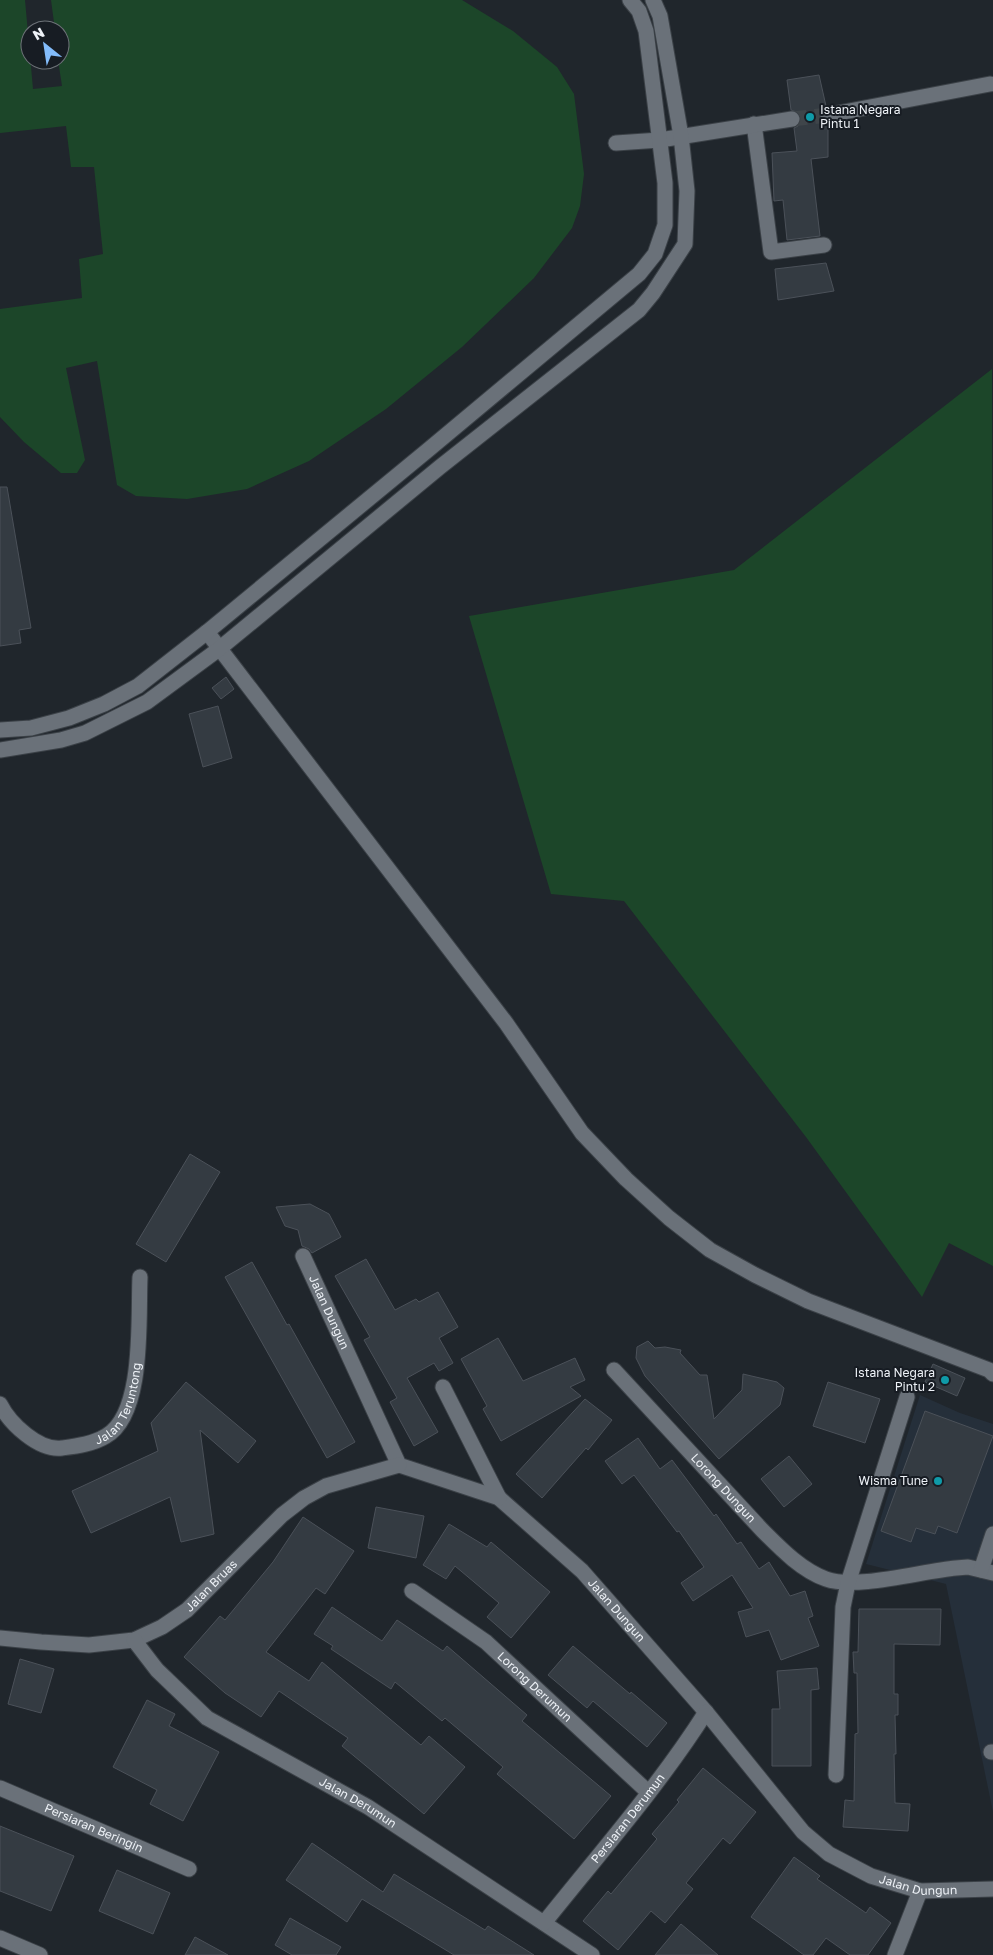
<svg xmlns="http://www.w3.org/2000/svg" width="993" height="1955" viewBox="0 0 993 1955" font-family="'Golos Text',sans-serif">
<rect width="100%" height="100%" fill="#20262c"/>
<path fill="#252f3a" d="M920,1395L960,1413L993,1424V1812L946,1584L866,1564Z"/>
<path fill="#1c4629" d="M0,0H25L33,89L62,86L58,60H60V30H55L51,0H462L513,31L557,67L574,94L584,174L580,206L572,228L534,278L462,347L386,409L309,461L247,489L187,499L136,496L117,485L97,361L66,368L85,460L77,473H61L24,442L0,417V309L82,298L79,259L103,254L94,167H71L66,126L0,133Z
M992,369L993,1266L949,1243L922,1297L806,1137L624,901L551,894L469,616L734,570Z"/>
<path fill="#343b42" stroke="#4b5159" d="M819,75L826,106L822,108L819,116L821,121L828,124V157L811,159L820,236L787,240L783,200L774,201L772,153L797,151L794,128L798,126L801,118L799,113L791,110L787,80Z
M826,263L834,291L778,300L775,269Z
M0,487H7L31,628L19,630L21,643L0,646Z
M226,677L234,689L221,699L212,688Z
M218,706L232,758L203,767L189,714Z
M190,1154L220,1172L166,1262L136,1244Z
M310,1204L329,1214L341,1237L312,1253L309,1249L302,1246L298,1230L285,1226L276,1207Z
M366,1259L395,1310L416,1299L419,1302L438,1292L458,1327L439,1338L453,1363L439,1371L434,1363L407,1378L438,1432L414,1446L390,1402L397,1398L364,1340L370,1337L335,1276Z
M252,1262L287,1325L289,1324L355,1442L327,1458L225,1277Z
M498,1338L523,1381L575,1358L585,1380L570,1387L581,1396L501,1441L483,1409L487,1406L461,1359Z
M648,1341L655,1348L665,1347L681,1350L680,1353L700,1375H707L714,1419L742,1390L743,1374L777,1382L784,1388L780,1405L719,1459L645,1376L636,1358L637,1347Z
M933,1364L965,1378L957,1396L925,1382Z
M186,1382L256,1441L238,1463L200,1430L214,1534L181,1542L170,1497L91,1533L72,1491L158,1451L151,1423Z
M828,1382L880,1399L865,1443L813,1426Z
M585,1399L612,1420L588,1450L586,1448L542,1498L516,1474Z
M925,1411L993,1436L957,1533L938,1526L935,1534L916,1528L911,1542L881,1531Z
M638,1438L660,1469L672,1460L714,1516L716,1514L737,1544L741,1542L759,1569L769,1562L790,1596L805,1591L813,1616L808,1618L819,1646L781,1660L769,1630L746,1637L738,1612L753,1608L732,1575L693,1601L681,1583L704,1567L679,1531L677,1532L634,1475L622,1484L605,1461Z
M789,1456L812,1484L784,1507L761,1479Z
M376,1507L424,1516L416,1558L368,1548Z
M303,1517L354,1551L325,1594L316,1588L266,1652L309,1681L322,1662L421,1745L429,1736L465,1767L424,1814L342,1746L348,1738L279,1691L261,1717L225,1693L184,1657L220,1616L225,1620L273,1562Z
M449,1524L487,1547L491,1542L550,1592L511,1638L487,1617L499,1603L455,1566L446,1579L423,1565Z
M332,1607L382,1641L397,1620L443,1651L447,1646L527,1715L522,1721L611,1796L574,1839L497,1774L503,1767L445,1718L442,1721L395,1682L391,1689L331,1649L333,1646L314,1634Z
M859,1609H941L940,1645L894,1644V1694H898V1715H895L896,1754H894L895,1803L910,1804L908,1831L843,1827L845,1800L854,1801L855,1734L858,1733L857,1673H854L853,1652H858Z
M573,1646L630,1694L631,1692L667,1723L647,1747L593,1701L587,1708L548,1675Z
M20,1659L54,1669L41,1713L8,1704Z
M817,1668L819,1689L811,1690V1766H772V1709H780L777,1671Z
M147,1700L175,1714L169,1726L219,1752L183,1821L150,1804L157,1790L113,1767Z
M703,1768L756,1812L730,1844L723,1838L686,1883L693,1889L665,1923L651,1911L618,1950L583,1921L608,1891L611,1894L657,1839L652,1834L679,1802L677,1800Z
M0,1826L74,1856L51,1911L0,1891Z
M312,1843L383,1892L394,1874L485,1930L488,1926L534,1955H454L362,1899L347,1922L286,1880Z
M794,1857L820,1876L817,1879L866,1913L870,1907L891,1923L868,1955H850L826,1938L813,1955H804L751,1917Z
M117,1870L170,1893L153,1934L99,1911Z
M290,1918L341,1947L336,1955H292L275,1945Z
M681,1924L718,1955H655Z
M195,1937L228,1955H185Z"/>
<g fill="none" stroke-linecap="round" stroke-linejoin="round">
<path stroke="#3f454a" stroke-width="15" stroke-dasharray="15 8" stroke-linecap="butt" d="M792,119L828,115"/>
<g stroke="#3b4147" stroke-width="17">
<g id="minor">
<path d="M828,115L990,84"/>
<path d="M754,124L771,252L824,245"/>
<path d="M616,143L660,140L792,119"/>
<path d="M207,632L506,1023L582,1133L626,1179L669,1218L710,1250L755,1275L808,1301L989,1370L993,1374"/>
<path d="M0,730L31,728L69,718L104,704L138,686L207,632L428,450L639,274L655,254L665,225V183L646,31L639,11L630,0"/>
<path d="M0,750L61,740L85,733L147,702L219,649L440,467L639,310L653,293L685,244L687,191L681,136L660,16L653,0"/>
<path id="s1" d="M303,1256L399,1465L499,1498L582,1571L706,1712L803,1832L829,1854L871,1876L920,1891L993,1889"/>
<path id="s2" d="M614,1370L762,1530C780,1548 801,1570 826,1579C856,1590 922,1571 956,1568L968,1567L993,1573"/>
<path d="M443,1387L499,1498"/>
<path id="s3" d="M0,1404C10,1424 39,1451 62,1448C77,1446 93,1444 106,1436C145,1414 138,1317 140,1277"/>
<path d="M981,1570L993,1534"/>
<path id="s4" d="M412,1591L486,1642L648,1792"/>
<path id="s5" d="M0,1638L41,1642L89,1645L134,1640L162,1627L187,1610L282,1515L304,1498L326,1486L399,1465"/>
<path id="s6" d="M134,1640L157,1670L207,1718L368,1807L592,1955"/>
<path d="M991,1752H993"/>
<path d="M836,1775L843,1607L848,1583L907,1397"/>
<path id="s7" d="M0,1788L189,1869"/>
<path id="s8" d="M544,1923C599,1854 659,1786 706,1712"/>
<path d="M0,1938L40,1955"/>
<path d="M895,1955L920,1891"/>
</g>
</g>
<use href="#minor" stroke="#6a7179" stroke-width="15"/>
</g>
<g fill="#0f9aa8" stroke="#171c23" stroke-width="2">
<circle cx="810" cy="117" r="5"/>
<circle cx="945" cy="1380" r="5"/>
<circle cx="938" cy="1481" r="5"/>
</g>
<g text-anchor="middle" stroke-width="4" stroke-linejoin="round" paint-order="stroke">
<g font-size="12" fill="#eef2f7" stroke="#171c23" text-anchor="end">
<text x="820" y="114" text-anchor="start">Istana Negara<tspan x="820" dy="14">Pintu 1</tspan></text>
<text x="935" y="1377">Istana Negara<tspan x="935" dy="14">Pintu 2</tspan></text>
<text x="928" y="1485">Wisma Tune</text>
</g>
<g font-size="12" fill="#eef2f7" stroke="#171c23">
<text dy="4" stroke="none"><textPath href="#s1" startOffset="62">Jalan Dungun</textPath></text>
<text dy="4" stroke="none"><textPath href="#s3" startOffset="161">Jalan Teruntong</textPath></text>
<text dy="4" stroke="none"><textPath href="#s2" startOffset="161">Lorong Dungun</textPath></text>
<text dy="4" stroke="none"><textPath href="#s5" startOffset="230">Jalan Bruas</textPath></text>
<text dy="4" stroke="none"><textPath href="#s1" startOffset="498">Jalan Dungun</textPath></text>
<text dy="4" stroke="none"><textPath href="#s4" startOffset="156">Lorong Derumun</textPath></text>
<text dy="4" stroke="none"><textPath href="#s6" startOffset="280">Jalan Derumun</textPath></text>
<text dy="4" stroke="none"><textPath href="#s8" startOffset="134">Persiaran Derumun</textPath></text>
<text dy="4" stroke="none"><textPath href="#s7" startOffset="102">Persiaran Beringin</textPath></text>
<text dy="4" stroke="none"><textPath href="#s1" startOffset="918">Jalan Dungun</textPath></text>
</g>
</g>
<g transform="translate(45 45) rotate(330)"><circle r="24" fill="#171c23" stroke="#6d7278"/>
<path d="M0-4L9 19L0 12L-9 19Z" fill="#83bcfb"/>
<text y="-8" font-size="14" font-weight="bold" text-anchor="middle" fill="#eef2f7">N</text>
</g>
</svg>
